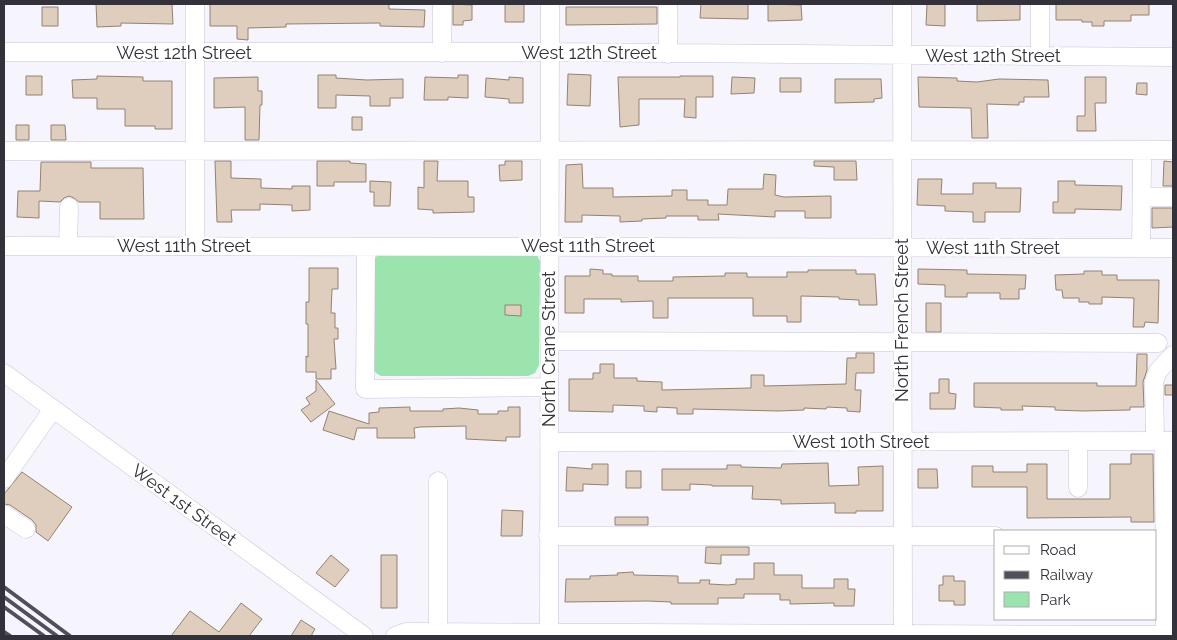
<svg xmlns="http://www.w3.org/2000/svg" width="1177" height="640" viewBox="0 0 1177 640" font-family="Raleway,sans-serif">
<rect width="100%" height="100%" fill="#f6f5fe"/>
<path fill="#9be4ad" d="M381,252H531L537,256L540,261L539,365L535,373L528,376H381L376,373L371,365L372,261Z"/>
<path fill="#dfcebd" stroke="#928272" d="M96,4H172L173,24L121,23V26L97,27Z
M210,4H389V9L425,10L424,27L380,26V23L286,24V27L248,28V40L237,39V26H210Z
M453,4L472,5V20L463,21V25H453Z
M505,4H524V22H505Z
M701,4H748V19L700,18Z
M768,4L801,5L802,20L768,21Z
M927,4H945V26L926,25Z
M977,4H1020V20L977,21Z
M1056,4H1149V15H1131V21H1104V26H1092V22H1082V20H1056Z
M42,7H58V26H42Z
M566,7H657V24L566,25Z
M568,74L591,75L590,106L567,105Z
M318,75H336V78L367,80L403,79V98H390V106H370V96L336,95V108H318Z
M458,75H468V98L448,97V100H424L425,77L458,78Z
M26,76H42V95H26Z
M97,76L143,77V81H172V129H155V126H125V109H97V98H73L72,80L97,79Z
M680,76H713V97H696V118L684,117L685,99H639V125L620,127L618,77H680Z
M258,77V91H262V105H260L259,140H245V107L214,108V78Z
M509,77L523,78V103H509V99L485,97L486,78L509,80Z
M732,77L755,78L754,93L731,94Z
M918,77L957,78V81L977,82L999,79L1048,80L1049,97H1024V102H1019V105L987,104L988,138H972L971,108L919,107Z
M1085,77H1106V103H1095L1096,131H1077V116H1085Z
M780,78H801V92H780Z
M835,79H881L882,98L874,99V102L835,103Z
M1137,83H1147V95L1136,94Z
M352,117H362V130H352Z
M16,125H29V140H16Z
M51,125H65L66,140H51Z
M215,161H231V178L261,179V188L292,189V186H310V210L292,211V205L260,204V210H231L232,222H217Z
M317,161H350V163L366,164V182H334V186H317Z
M424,161H438L437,181H468V197H474V212L433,213V210L418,209V187L424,188Z
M505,161H522V180L500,181L499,165H505Z
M814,161H856L857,180H834V167L814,166Z
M1164,161L1173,162V186H1163Z
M41,162H91V168H143L144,219H100V202H79L74,198L69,196L64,198L60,202L39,201V218L17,217L18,191H40Z
M582,164L583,188H613V197L672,196V190H687V200H708V205H727L728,189H763L764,174L776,175L775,195L784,197L831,196V218H805V211H775V217L718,214L719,220H698V216H666V218L642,219V221L620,222V216L582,215V222H565L566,165Z
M918,179H942L941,194H973V183H996V188H1021L1020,212H985V222H973V212L945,211V206L917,205Z
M370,181L391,182L390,206H374V192H370Z
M1058,181H1075V185L1122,186L1121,210L1075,209V213H1053V202H1058Z
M1152,208H1173V227L1152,228Z
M309,268H338V289H332L331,313H335V328H338V339H334L336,369H331V379H316V372H306V356L308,357V324H306V302H309Z
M590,269L603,270V274H612V276H638V281H673V277L725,276V273H747V277H787V272H808V270H856V274H875L877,305H859V300L839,299V297L801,296V322H787V316H753V298H668V318H653V301L621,302V299H584V313H565V276H590Z
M918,269L967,270V274L1026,275L1025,289H1019V299H1000V293H967V297H945V285L918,284Z
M1084,271H1102V275H1117V280H1159L1158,323L1145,322L1144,327H1133L1134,298L1102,297V304H1089V302H1079V298H1063L1062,290H1056L1055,275L1084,274Z
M926,303H941V332H926Z
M505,305H521V316L505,315Z
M856,353H874V373H856L855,390H861L860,412L847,411V408L827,407L826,409L804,408V410L778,411L693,409V414H677V408L657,407V412L644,411V406L613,405V412L569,411V379H593V373H600V364H614V378H637V381L662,382V390L751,388V375H764V386L846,384L847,358H856Z
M1137,354H1147V370L1143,382L1144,407H1130V410L1082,411L1055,410V407L1022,406L1023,410H1001V408L974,407V383H1097V386H1136Z
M939,379H949V393L956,394L955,409H930V393H939Z
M316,380L335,404L311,422L301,410L310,404L306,398L316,391Z
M1165,385H1173V395H1165Z
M410,407V411H443V409L459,408L478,410V414H498V411H508V407H520V437H506V441L466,439V426L420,427L414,428L415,438H377V428H357L354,440L323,430L329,411L369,424V413L379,412V408Z
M1131,454H1153L1154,522H1131V517L1027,518V487H972V466H993V472H1027V464H1047V499H1110V464H1131Z
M828,463L829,486L859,485L858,467L883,466V511H856V513H835V503L781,504V500L752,499L753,486H712V485L690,484V490H662V469H727V465H741V467L781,468L782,464Z
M592,464H608V485L583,484V491H566L567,467L592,469Z
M918,469H937L938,488H918Z
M626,471H641V488H626Z
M22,472L72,507L48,541L36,532V525L32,520L10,505L4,504V494Z
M502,510L523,511L522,536H501Z
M615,517H648V525H615Z
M706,547H749V555H721V564L705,563Z
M331,555L349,570L335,587L316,573Z
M381,555H397V608H381Z
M754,563H774V575H802V588H834V579H848V589H855L854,606H834V603L790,604V600H780V594H744V598H718V604H671V602L648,601L565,602L566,579H590V576L618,575L617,573L633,572L634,575L678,576V583H700V580H710L709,584L728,585L736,584V579H754Z
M943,576H954V581H965V605H954V601H939V585H943Z
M241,603L262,619L249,636H171L190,611L219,632Z
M301,620L315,629L311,636H291Z"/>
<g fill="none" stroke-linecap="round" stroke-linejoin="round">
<g stroke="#c7c3d9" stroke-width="19">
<path id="minor" d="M195,4V245
M442,4V53
M668,4V54
M902,4L903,636
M1040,4V56
M4,52H550L1173,57
M4,151L1173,150
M1142,197H1173
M4,246L1173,248
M68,246L69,207
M366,247L365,389L549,387
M1141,248L1142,160
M549,341L1158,343
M4,373L364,636
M1155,441L1154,382L1158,371L1173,355
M1164,441L1165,636
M549,442L1173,441
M4,479L53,409
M438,481V632
M1078,488V441
M4,514L26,529
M548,536H996
M549,633L550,4
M395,636L406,632L1173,635"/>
</g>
<use href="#minor" stroke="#fff" stroke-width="18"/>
<path stroke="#515058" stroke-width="4" d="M4,587L70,636
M4,597L57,636
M4,607L44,636
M4,632L10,636"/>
</g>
<g text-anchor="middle" stroke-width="5" stroke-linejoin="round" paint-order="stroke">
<g font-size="18" fill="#33323a" stroke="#fff">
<text x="184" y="59">West 12th Street</text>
<text x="589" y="59">West 12th Street</text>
<text x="993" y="62">West 12th Street</text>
<text x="184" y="252">West 11th Street</text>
<text x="588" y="252">West 11th Street</text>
<text x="993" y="254">West 11th Street</text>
<text transform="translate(902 320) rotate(-90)" y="6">North French Street</text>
<text transform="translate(549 349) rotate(-90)" y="6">North Crane Street</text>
<text x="861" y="448">West 10th Street</text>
<text transform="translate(184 505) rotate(36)" y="6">West 1st Street</text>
</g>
</g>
<rect width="1177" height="640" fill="none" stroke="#33323a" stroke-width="10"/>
<rect x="994" y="530" width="162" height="90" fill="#ffffff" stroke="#adadb0"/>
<rect x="1004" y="546" width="25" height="8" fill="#ffffff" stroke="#adadb0"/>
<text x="1040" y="555" font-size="15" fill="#33323a">Road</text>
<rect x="1004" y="571" width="25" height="8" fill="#515058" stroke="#adadb0"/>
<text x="1040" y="580" font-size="15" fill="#33323a">Railway</text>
<rect x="1004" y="592" width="25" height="15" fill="#9be4ad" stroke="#adadb0"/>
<text x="1040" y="605" font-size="15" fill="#33323a">Park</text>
</svg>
